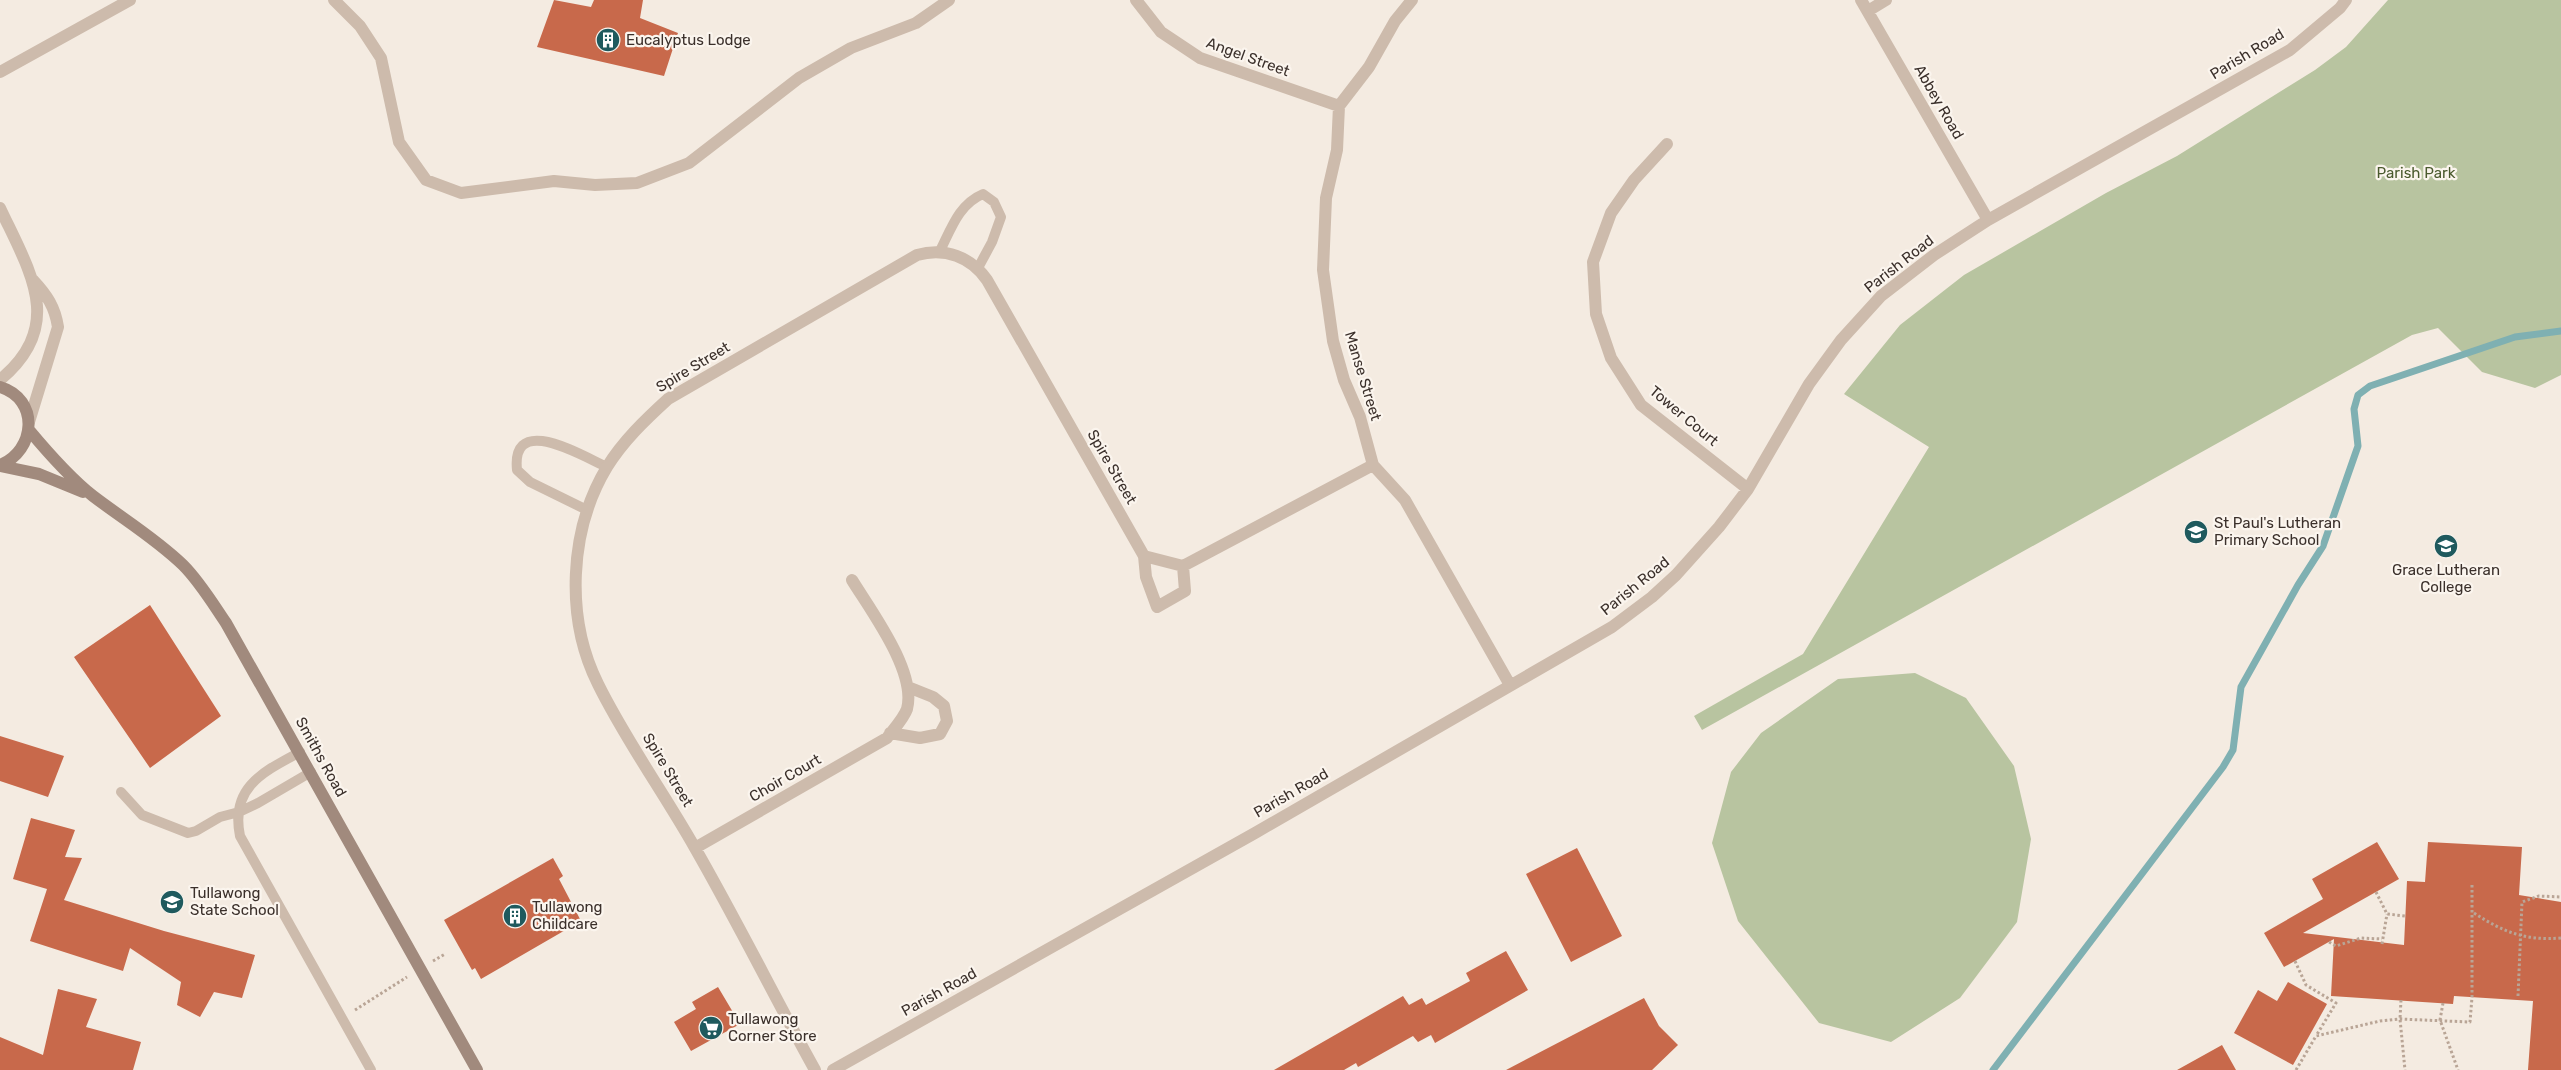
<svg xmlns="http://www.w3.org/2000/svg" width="2561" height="1070" viewBox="0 0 2561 1070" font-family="Rubik,sans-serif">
<rect width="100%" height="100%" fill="#f4ebe1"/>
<path fill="#b8c4a0" d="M2388,0H2561V375L2535,388L2482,372L2438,328L2412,335L1702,730L1694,716L1803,654L1929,447L1844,394L1900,325L1964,275L2106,193L2177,156L2315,70L2346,47Z
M1915,673L1966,698L2014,766L2031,839L2017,922L1960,998L1891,1042L1819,1023L1738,921L1712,843L1731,772L1761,733L1838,679Z"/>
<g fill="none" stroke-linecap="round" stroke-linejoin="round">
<path stroke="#7fb0b2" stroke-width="7" d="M1993,1070L2223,767L2233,750L2241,687L2298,585L2323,546L2358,446L2354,409L2358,395L2370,386L2515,337L2561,331"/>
</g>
<path fill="#c8694b" d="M554,0L591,7L594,0H643L640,18L678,33L664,76L537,47Z
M150,605L221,716L150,768L74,657Z
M0,736L64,756L48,797L0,781Z
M31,818L75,830L65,857L82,858L64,900L164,931L255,955L242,998L214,992L200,1017L177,1005L181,982L130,948L123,971L30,941L47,889L13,879Z
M2377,842L2399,879L2303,933L2404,945L2407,881L2425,882L2428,842L2522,847L2519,895L2561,902V1070H2528L2533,1001L2454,996L2453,1004L2331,996L2334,939L2284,967L2264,933L2323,899L2312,879Z
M1577,848L1622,936L1571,962L1526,874Z
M553,858L563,876L559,879L581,921L481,979L475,968L472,970L444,920Z
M1506,951L1528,990L1435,1043L1431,1035L1418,1042L1413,1036L1358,1067L1356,1063L1344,1070H1274L1403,996L1409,1005L1422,998L1426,1005L1470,981L1466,973Z
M2288,982L2327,1004L2293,1065L2234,1033L2258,990L2277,1001Z
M718,987L740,1024L691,1051L674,1022L696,1009L692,1002Z
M58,989L97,999L86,1027L141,1042L133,1070H0V1037L43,1055Z
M1644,998L1659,1026L1678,1045L1652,1070H1506Z
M2222,1045L2236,1070H2177Z"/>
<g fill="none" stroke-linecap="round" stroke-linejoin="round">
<path stroke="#b9a596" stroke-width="3" stroke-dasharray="2.5 2.5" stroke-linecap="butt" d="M2376,892L2387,914L2405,916
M2474,913C2503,932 2526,941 2561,938
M2329,942L2336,946L2361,938L2382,939
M2382,944L2387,914
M433,961L445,954
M2295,961L2306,985L2336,1003L2316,1036
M2518,996L2522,902L2539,896L2561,897
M2401,1000L2400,1019L2405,1070
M2443,1003L2440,1020L2458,1070
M355,1010L407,977
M2296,1070L2316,1036L2380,1021L2400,1019L2470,1022L2472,997V885"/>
<path stroke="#cdbbac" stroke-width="10" d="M940,251C951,229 959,204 983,194L994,202L1001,217L992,242L978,268
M587,510L530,482L517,470C511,412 582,456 607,467
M300,752C263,772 230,787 240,836L371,1070
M121,792L142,815L188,833L196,831L220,817L239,812L258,803L311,772"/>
<path stroke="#cdbbac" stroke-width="12" d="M334,0L360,26L381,58L399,142L426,180L461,193L554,181L595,185L637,183L689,163L799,78L851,48L916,23L949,0
M1136,0L1161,32L1200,58L1339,106
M1412,0L1395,21L1369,67L1339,106L1337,150L1326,198L1323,270L1333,341L1344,380L1360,417L1373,465L1405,500L1510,685
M1861,0L1988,220
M1868,11L1886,0
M0,72L130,0
M1667,144L1634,180L1611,213L1593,262L1596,314L1611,358L1641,405L1748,489
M0,208C30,272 66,325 0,380
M29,422L58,327C55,307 47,295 33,280
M1144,556L1183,566
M890,733L920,738L940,734L947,721L944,706L933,697L908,687
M695,848L887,738C893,730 904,718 907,709C917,672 871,611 852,580
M815,1070C774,996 737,921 695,848C664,793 626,741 598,684C565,618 569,530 607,467C623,441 645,420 668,399L917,255C945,247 971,257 987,280L1144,556L1146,577L1157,607L1185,591L1183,566L1373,465
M833,1070L1255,833L1612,627L1652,597L1676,575L1719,527L1748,489L1809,384L1841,340L1881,296L1934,255L1988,220L2290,50L2340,8L2346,0"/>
<path stroke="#a18a7d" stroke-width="12" d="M0,387C40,399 36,451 0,465
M29,430C49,454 69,477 93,496C123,519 155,538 183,565C200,582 213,604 226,623L477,1070
M0,466L39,474L83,492"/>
</g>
<defs>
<g id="building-disc" transform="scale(1.25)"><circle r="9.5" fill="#1f5a5e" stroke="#fbf5ee"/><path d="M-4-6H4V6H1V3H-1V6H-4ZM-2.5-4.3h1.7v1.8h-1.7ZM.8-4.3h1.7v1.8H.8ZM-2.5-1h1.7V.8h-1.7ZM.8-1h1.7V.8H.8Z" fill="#fff"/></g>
<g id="school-disc" transform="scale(1.25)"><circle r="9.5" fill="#1f5a5e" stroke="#fbf5ee"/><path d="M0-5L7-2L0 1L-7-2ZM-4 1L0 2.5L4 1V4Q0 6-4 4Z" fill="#fff"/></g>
<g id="supermarket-disc" transform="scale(1.25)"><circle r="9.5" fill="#1f5a5e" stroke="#fbf5ee"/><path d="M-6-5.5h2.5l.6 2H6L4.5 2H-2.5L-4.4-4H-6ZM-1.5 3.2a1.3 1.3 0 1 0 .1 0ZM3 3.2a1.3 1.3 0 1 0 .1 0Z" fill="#fff"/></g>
</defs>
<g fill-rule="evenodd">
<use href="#building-disc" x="608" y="40"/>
<use href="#school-disc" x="2196" y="532"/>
<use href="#school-disc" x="2446" y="546"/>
<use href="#school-disc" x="172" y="902"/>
<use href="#building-disc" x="515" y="916"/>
<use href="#supermarket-disc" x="711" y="1028"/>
</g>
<g text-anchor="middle" stroke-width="4.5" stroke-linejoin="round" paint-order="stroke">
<g font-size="15" fill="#3b302b" stroke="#fbf5ee" text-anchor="start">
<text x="626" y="45">Eucalyptus Lodge</text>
<text x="2214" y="528">St Paul's Lutheran<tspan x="2214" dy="17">Primary School</tspan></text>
<text x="2446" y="575" text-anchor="middle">Grace Lutheran<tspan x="2446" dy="17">College</tspan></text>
<text x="190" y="898">Tullawong<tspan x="190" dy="17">State School</tspan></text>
<text x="532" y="912">Tullawong<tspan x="532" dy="17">Childcare</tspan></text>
<text x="728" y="1024">Tullawong<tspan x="728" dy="17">Corner Store</tspan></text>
</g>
<g font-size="15" fill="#3b302b" stroke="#fbf5ee">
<text transform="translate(2247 54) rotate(-31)" y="5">Parish Road</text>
<text transform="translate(1248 57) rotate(20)" y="5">Angel Street</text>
<text transform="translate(1939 102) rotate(60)" y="5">Abbey Road</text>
<text transform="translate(1899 264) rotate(-38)" y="5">Parish Road</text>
<text transform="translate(693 367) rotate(-31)" y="5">Spire Street</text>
<text transform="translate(1363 376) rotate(73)" y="5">Manse Street</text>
<text transform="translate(1684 416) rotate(40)" y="5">Tower Court</text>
<text transform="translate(1112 467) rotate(60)" y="5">Spire Street</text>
<text transform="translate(1635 586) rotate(-39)" y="5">Parish Road</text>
<text transform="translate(321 757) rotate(61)" y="5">Smiths Road</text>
<text transform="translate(668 770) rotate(59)" y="5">Spire Street</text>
<text transform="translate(785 778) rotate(-30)" y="5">Choir Court</text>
<text transform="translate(1291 793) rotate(-30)" y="5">Parish Road</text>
<text transform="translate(939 992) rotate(-29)" y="5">Parish Road</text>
</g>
<g font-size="15" fill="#4a5a2e" stroke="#fbf5ee">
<text x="2416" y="178">Parish Park</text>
</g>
</g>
</svg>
